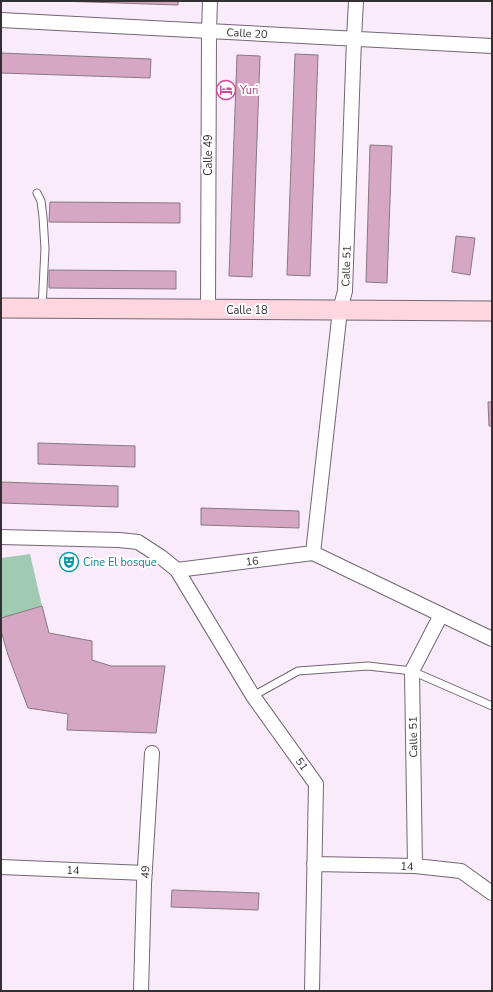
<svg xmlns="http://www.w3.org/2000/svg" width="493" height="992" viewBox="0 0 493 992" font-family="'Nunito Sans',sans-serif">
<rect width="100%" height="100%" fill="#f9ebf9"/>
<path fill="#a1cab3" d="M30,554L42,606L1,618V558Z"/>
<path fill="#d5a7c3" stroke="#887882" d="M59,1H178V5Z
M1,53L151,59L150,78L1,73Z
M295,54L318,55L310,276L287,275Z
M237,55L260,56L252,277L229,276Z
M370,145L392,146L387,283L366,282Z
M50,202L180,203V223L49,222Z
M456,236L475,238L470,275L452,272Z
M49,270L176,271V289L49,288Z
M488,402H492V426H489Z
M38,443L135,446V467L38,464Z
M1,482L118,486V507L1,503Z
M201,508L299,511V528L201,525Z
M42,606L49,633L92,641V660L111,666H165L156,733L67,730L68,714L28,708L8,655L1,631V618Z
M172,890L259,893L258,910L171,907Z"/>
<g fill="none" stroke-linecap="round" stroke-linejoin="round">
<g stroke="#736774" stroke-width="9">
<path id="lane" d="M37,193L41,201L43,217L45,249L42,308
M253,696L298,671L368,666L412,671L492,706"/>
</g>
<g stroke="#736774" stroke-width="16">
<path id="street" d="M1,20L492,46
M208,309L209,31L210,1
M1,537L119,540L138,542L161,557L177,570L253,696L316,784L312,991
M313,553L340,310L345,291L354,39L356,1
M177,570L313,553L492,639
M314,864L415,866L461,871L492,893
M415,866L412,671L441,615
M1,867L145,873
M141,991L144,884L152,753"/>
</g>
<g stroke="#736774" stroke-width="21">
<path id="secondary" d="M1,308L492,311"/>
</g>
<use href="#lane" stroke="#fff" stroke-width="7"/>
<use href="#street" stroke="#fff" stroke-width="14"/>
<use href="#secondary" stroke="#fdd6df" stroke-width="19"/>
</g>
<defs>
<g id="hotel-ring" transform="scale(1)"><circle r="9.5" fill="#fff" stroke="#d1479c" stroke-width="1.5"/><path d="M-6-4.5h1.5V1H6V5H4.5V3h-9V5H-6ZM-4 0a1.8 1.8 0 1 1 3.6 0ZM.5 0V-2.5h3Q6-2.5 6 0Z" fill="#d1479c"/></g>
<g id="theatre-ring" transform="scale(1)"><circle r="9.5" fill="#fff" stroke="#0f9aa8" stroke-width="1.5"/><path d="M-5-5.5Q0-4 5-5.5V0Q5 5 0 6Q-5 5-5 0ZM-3.3-2.5H-1v1.5H-3.3ZM1-2.5H3.3v1.5H1ZM-2.8 1Q0 5.5 2.8 1Z" fill="#0f9aa8"/></g>
</defs>
<g fill-rule="evenodd">
<use href="#hotel-ring" x="226" y="90"/>
<use href="#theatre-ring" x="69" y="562"/>
</g>
<g text-anchor="middle" stroke-width="4" stroke-linejoin="round" paint-order="stroke">
<g font-size="11" fill="#342f34" stroke="#fff">
<text transform="translate(247 33) rotate(3)" y="4">Calle 20</text>
<text transform="translate(208 155) rotate(-90)" y="4">Calle 49</text>
<text transform="translate(346 266) rotate(-88)" y="4">Calle 51</text>
<text x="247" y="314">Calle 18</text>
<text transform="translate(252 561) rotate(-7)" y="4">16</text>
<text transform="translate(413 737) rotate(-91)" y="4">Calle 51</text>
<text transform="translate(302 764) rotate(54)" y="4">51</text>
<text transform="translate(407 866) rotate(2)" y="4">14</text>
<text transform="translate(73 870) rotate(2)" y="4">14</text>
<text transform="translate(145 872) rotate(-87)" y="4">49</text>
</g>
<g font-size="11" fill="#b23c85" stroke="#fff" text-anchor="start">
<text x="240" y="94">Yuri</text>
</g>
<g font-size="11" fill="#0d838f" stroke="#fff" text-anchor="start">
<text x="83" y="566">Cine El bosque</text>
</g>
</g>
<rect width="493" height="992" fill="none" stroke="#342f34" stroke-width="4"/>
</svg>
